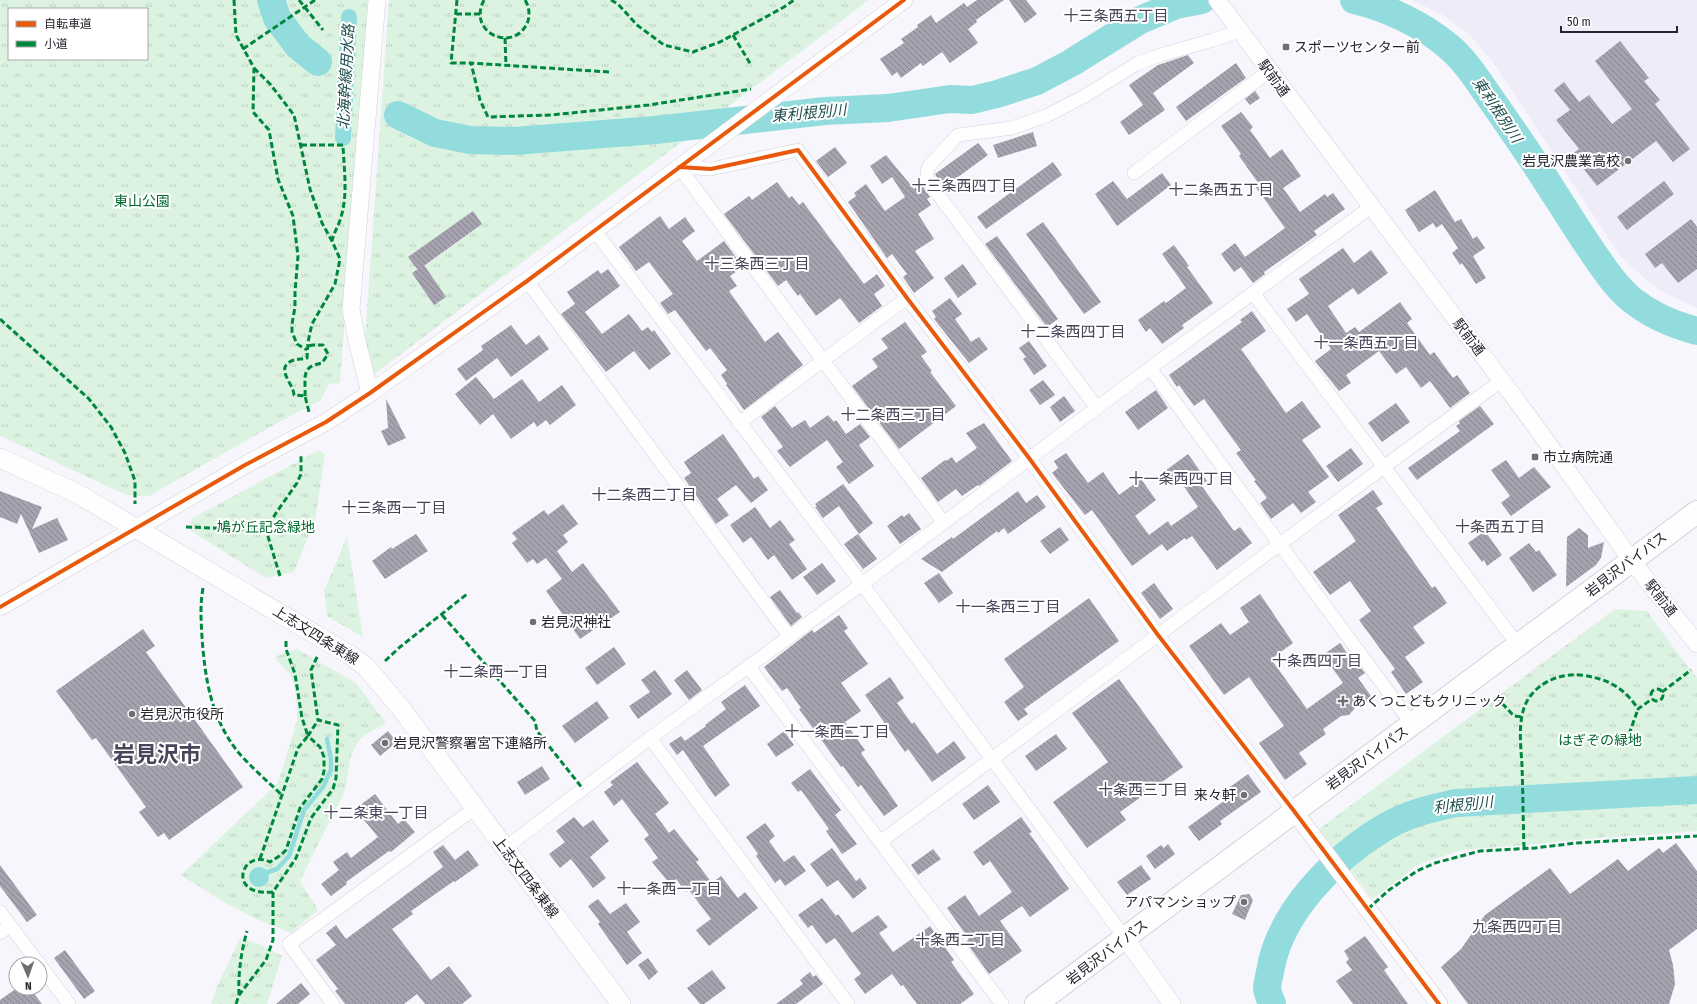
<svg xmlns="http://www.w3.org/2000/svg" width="1697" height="1004" viewBox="0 0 1697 1004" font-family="'Fira Sans Condensed','Noto Sans JP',sans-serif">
<defs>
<pattern id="park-tufts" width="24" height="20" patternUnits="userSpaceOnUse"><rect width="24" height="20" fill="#dcf3e2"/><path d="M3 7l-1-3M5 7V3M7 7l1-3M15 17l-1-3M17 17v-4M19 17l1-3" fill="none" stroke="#bdd0c2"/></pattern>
<pattern id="building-back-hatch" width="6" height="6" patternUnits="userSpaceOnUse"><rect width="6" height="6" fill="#a7a2b0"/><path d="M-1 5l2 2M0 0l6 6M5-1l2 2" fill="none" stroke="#888490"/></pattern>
</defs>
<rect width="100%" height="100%" fill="#f7f6fc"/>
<path fill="#efecfa" d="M1411,0H1697V308L1666,294L1651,284L1621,257L1495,65L1471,36L1443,15Z"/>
<path fill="url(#park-tufts)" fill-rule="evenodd" d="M0,0H368L340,383L329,384L320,401L279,422L149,496L126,495L0,436ZM9,9H147V59H9Z
M389,0H869L372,376L363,367Z
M319,450L325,454L315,520L294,572L266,578L191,531V519Z
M347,537L363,637L327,616L324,591Z
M1615,609L1647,611L1676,651L1697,678V831L1587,839L1536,844L1462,850L1419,864L1373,899L1319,829Z
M297,649L356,683L386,723C378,728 364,734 358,742C343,763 353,785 336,808L300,881L318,910L291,933L254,918L222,901L181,875L278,783L297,721V706L294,683L291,676L274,657Z
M240,938L262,945L282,956L267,1004H211L216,989Z"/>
<path fill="#93dcde" d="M249 877a10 10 0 1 1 20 0a10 10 0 1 1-20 0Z"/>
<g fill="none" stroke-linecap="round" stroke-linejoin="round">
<path stroke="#93dcde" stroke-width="4.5" d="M268,872L277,869L289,856L304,810L323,787L331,770V759L327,739"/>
<path stroke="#93dcde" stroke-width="16" d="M343,138L349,17"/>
<path stroke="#93dcde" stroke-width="28" d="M271,0L277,18L298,46L318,62
M1354,0C1387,8 1422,24 1448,46C1464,59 1476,78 1488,95C1509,125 1530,155 1549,185C1564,208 1578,231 1594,254C1605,270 1616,287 1632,300C1651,315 1674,325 1697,331
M398,115L435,133L470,140L514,141L655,130L825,111L888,108L950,99L972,100L997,94L1037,81L1071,63L1140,20L1176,5L1202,0
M1272,1004C1270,999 1268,994 1267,989C1267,984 1269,977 1270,972C1279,913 1333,859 1382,829C1406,814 1429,809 1456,803L1697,790"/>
</g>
<path fill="url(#building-back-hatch)" d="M977,0H1004L976,20L977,22L968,29L978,43L950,63L942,52L923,66L921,63L901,78L897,72L892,76L880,59L904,43L901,39L918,27L917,25L931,15L936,23L964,3L967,7Z
M1009,0H1026L1037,14L1025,23Z
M1620,41L1649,78L1644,81L1660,100L1655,104L1690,149L1673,162L1656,141L1597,186L1572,154L1579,149L1556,120L1570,110L1554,90L1564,82L1579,102L1589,95L1612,124L1632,109L1595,61Z
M1188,55L1194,63L1153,93L1165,110L1129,135L1120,122L1143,105L1129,85L1158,65Z
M1236,63L1246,78L1186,121L1176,107Z
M1255,91L1260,98L1250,105L1245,99Z
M1241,112L1253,127L1250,130L1270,158L1282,149L1301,176L1283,188L1300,212L1325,194L1327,197L1333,193L1345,209L1314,231L1317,235L1264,272L1265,274L1253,283L1241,267L1234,272L1221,254L1235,243L1245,257L1285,228L1255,186L1259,184L1239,156L1241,154L1221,126Z
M1033,132L1037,146L998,158L993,145Z
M978,143L988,155L943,188L935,174Z
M835,147L847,163L828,177L816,161Z
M886,155L914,189L921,184L930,197L927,199L931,205L918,214L934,239L915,251L934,278L914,293L903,277L907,274L892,254L887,258L848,202L856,196L854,193L866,184L885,211L905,197L892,177L882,184L870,166Z
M1053,162L1062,175L986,229L977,217Z
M1162,173L1171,185L1117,226L1095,194L1113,181L1127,199Z
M1664,181L1674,194L1627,230L1617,217Z
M777,182L789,198L792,196L799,205L803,202L864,284L877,274L885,286L874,294L882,306L859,323L840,298L816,316L800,294L798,296L786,280L778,286L724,214L749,196L752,200Z
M1435,190L1455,222L1461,219L1473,239L1477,236L1485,248L1473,256L1486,278L1476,284L1462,263L1460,265L1452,253L1458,248L1442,224L1436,228L1433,223L1419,232L1405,210Z
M473,211L482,224L418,270L408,257Z
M660,216L669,229L685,217L695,231L682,241L697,261L724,241L743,267L730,276L737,286L729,291L765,342L778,332L803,365L744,410L726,385L727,384L721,375L727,370L710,348L706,351L675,310L668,314L660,303L673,294L649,262L636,271L619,247Z
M1691,219L1697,227V269L1678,283L1662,263L1655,268L1645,254Z
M1043,222L1101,302L1084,314L1026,234Z
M997,236L1058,319L1047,327L985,244Z
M1174,245L1189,266L1187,267L1213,303L1182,325L1184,328L1162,344L1150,328L1146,332L1138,320L1164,301L1166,303L1186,288L1162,254Z
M1343,248L1354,263L1371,250L1388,273L1358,295L1353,288L1328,306L1346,333L1355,327L1359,332L1400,302L1412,319L1407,323L1430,355L1434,352L1453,378L1457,375L1470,393L1450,408L1430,381L1421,388L1406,367L1396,374L1379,351L1346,375L1351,383L1339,391L1315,361L1331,349L1307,314L1296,322L1287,309L1309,294L1299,279Z
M963,264L977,284L958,298L944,278Z
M424,265L446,297L434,305L412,273Z
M608,269L620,286L585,312L602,334L629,314L642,331L648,327L652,332L654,330L671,354L649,370L634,351L606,372L561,314L575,304L567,292L598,270L601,274Z
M950,298L962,314L955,319L971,342L979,337L988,349L969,363L934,319L936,317L932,311Z
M1252,311L1266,331L1241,349L1286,413L1302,401L1321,427L1302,440L1329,477L1308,492L1316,502L1301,513L1293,503L1271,519L1260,503L1267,498L1254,481L1256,480L1236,453L1241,450L1232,438L1204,399L1194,406L1179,385L1177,387L1169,375L1242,322L1240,320Z
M905,322L927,352L921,356L932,371L930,372L956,406L899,449L852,386L878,367L872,359L888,348L881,339Z
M511,325L526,345L539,335L549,349L511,377L497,358L466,381L457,369L483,350L481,346Z
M1029,341L1047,366L1034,375L1023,359L1026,357L1019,348Z
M476,377L494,399L522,379L539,402L562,385L576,405L550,425L546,420L537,427L534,422L511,439L493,414L480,425L455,394Z
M1043,380L1055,395L1040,405L1029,390Z
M1156,390L1168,408L1138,430L1125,412Z
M1064,396L1075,411L1060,422L1050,407Z
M386,399L406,438L388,446L381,431L388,428Z
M1396,403L1410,422L1382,442L1368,423Z
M775,406L792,428L805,420L810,428L828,415L834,422L836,420L846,434L860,424L870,437L859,445L874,466L849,484L836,467L843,462L827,440L790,467L777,451L783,447L761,417Z
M1480,406L1494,424L1417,480L1408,468L1460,431L1456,426L1460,423L1459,421Z
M984,423L1012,461L979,486L978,485L962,496L956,489L938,502L921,478L945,460L946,461L952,457L956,463L977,448L966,433Z
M723,434L754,479L758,476L768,490L751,503L736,485L717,499L729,515L716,524L684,478L691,473L684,462Z
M1351,448L1363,464L1338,482L1326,466Z
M1066,453L1088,483L1103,472L1119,495L1141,479L1156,500L1135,516L1149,535L1168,521L1171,526L1198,507L1181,482L1175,486L1165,471L1188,454L1207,481L1201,485L1234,531L1240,527L1252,543L1217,570L1192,536L1186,540L1185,538L1167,551L1162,544L1132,566L1092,510L1085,515L1052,473L1058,468L1054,461Z
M1506,460L1519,478L1534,467L1551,487L1511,516L1501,503L1510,496L1491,470Z
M843,484L873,523L859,534L839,506L823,518L815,507L817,506L815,504Z
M1373,490L1383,504L1376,508L1432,588L1435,586L1447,603L1413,627L1425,643L1405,657L1423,682L1406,694L1391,672L1395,669L1359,620L1371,611L1350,581L1330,595L1313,572L1356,541L1338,515Z
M0,491L42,507L32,529L57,518L68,540L39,553L21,514L17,524L0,517Z
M1018,491L1026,503L1037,495L1046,507L1008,534L1004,528L998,533L997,531L942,572L921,559L952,537L953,539Z
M563,504L578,524L563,535L568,542L557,551L572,572L583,563L620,612L580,639L546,591L562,579L546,558L537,564L533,559L527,563L512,543L517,539L512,533L544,510L548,515Z
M755,507L770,528L780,520L795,540L789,544L807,569L792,580L774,555L768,560L751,537L743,543L730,525Z
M909,513L921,529L900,544L887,526L902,515L904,517Z
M1060,527L1069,540L1050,554L1040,541Z
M1579,528L1588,535V548L1604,542L1601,558L1596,565L1566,587L1567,537Z
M1485,531L1502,555L1487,566L1484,560L1482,562L1468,543Z
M416,534L428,551L385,579L372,561L391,547L392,549Z
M858,534L877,559L863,569L844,544Z
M1529,543L1536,552L1539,550L1557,575L1533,592L1509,558Z
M822,563L836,581L817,595L803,577Z
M939,573L953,593L939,603L924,583Z
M1154,583L1173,609L1160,619L1141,593Z
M780,590L797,613L798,612L802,617L791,626L770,597Z
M1260,594L1293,643L1271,659L1307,709L1343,683L1323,655L1340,643L1352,660L1354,659L1365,673L1358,678L1371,696L1368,701L1356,707L1349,715L1341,716L1323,729L1326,734L1299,753L1307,764L1285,780L1259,743L1284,726L1249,677L1224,695L1189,646L1221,623L1230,635L1249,622L1240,608Z
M1089,598L1119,641L1024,709L1028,714L1018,721L1004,702L1024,687L1004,659Z
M839,615L848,628L844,631L868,664L841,683L861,711L845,722L865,750L861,753L898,806L884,816L861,785L858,787L843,766L841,767L799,709L801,708L787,688L782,691L764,667L812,630L814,633Z
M143,629L155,646L146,652L243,787L169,840L164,833L158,837L139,812L146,807L96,738L92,740L56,691Z
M614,647L626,664L597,685L585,668Z
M655,670L672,694L638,719L629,706L650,692L641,680Z
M687,670L702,690L689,700L674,680Z
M890,677L904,698L897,703L912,724L914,722L937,754L954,741L966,758L932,782L908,749L905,752L865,695Z
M1119,679L1183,767L1120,812L1126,820L1087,848L1053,802L1108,762L1072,713Z
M745,685L760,706L703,746L730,785L715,797L683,750L677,755L669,744L681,736L685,741L706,726L705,725L726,709L721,702Z
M597,701L609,718L575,743L562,726Z
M388,731L397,742L380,756L371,745Z
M784,731L794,745L776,757L767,744Z
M1056,734L1067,749L1036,771L1025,756Z
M637,762L669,803L655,814L669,833L674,829L699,860L696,862L712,883L721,876L738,898L745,892L758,908L709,946L696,930L711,919L689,890L686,892L676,879L670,884L652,862L658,858L644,839L649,835L622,799L614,806L604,792L613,785L610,782Z
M542,766L550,779L525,795L517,782Z
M810,769L841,810L835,815L857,844L842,854L826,831L829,829L801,790L798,792L791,783Z
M1248,774L1261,792L1220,821L1222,824L1199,841L1188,827L1224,801L1219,795Z
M988,785L1000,802L974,820L962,804Z
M375,794L398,824L404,819L415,832L391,852L389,851L346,882L347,884L331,896L321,884L339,870L333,862L347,852L351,858L378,837L355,809Z
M574,817L583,827L593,820L609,841L590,857L606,878L593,888L571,859L560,868L549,854L565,842L556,831Z
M1021,817L1032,832L1029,833L1069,889L1030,917L1022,906L1000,921L1022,951L989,974L966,942L969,939L947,908L965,895L979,916L1012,892L990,861L983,866L973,852Z
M765,823L775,836L769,841L784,862L794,855L806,871L785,886L780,879L775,883L756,856L758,854L746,837Z
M1676,843L1697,871V929L1669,950L1673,965L1675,984L1669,1004H1468L1441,967L1461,949L1485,915L1550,868L1570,894L1618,859L1628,871L1659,848L1663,853Z
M1168,844L1175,854L1155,869L1146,856L1161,845L1164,848Z
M443,845L455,860L468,850L479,865L455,882L454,881L411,911L413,914L392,929L431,980L449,966L472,996L462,1004H425L417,994L404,1004H345L335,991L338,989L316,960L336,945L326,933L336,925L346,939L443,867L433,852Z
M832,848L856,881L860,878L867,888L853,899L838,880L827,887L810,864Z
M933,849L941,859L918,875L911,865Z
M0,865L37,915L27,922L0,886Z
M1141,865L1151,879L1127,895L1117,882Z
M1249,894L1253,900L1245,920L1232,914L1241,895Z
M822,898L836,916L838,914L852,933L878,915L888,927L879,933L893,952L930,926L954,960L951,962L974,994L960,1004H917L903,985L901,986L892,974L865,994L854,979L861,974L835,938L826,944L812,925L808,928L798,915Z
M598,899L610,914L626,903L640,922L627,932L642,953L627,965L598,924L600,922L588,906Z
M1365,936L1388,967L1384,970L1408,1004H1353L1336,981L1352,970L1346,962L1349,959L1344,951Z
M65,950L95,991L84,999L54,958Z
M648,958L658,972L649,980L638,965Z
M712,970L726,988L704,1004H700L687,988Z
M810,972L813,977L816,975L823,984L796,1004H776L803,984L800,980Z
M301,983L310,994L298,1004H276Z
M17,988H30L42,1004H0V1000Z"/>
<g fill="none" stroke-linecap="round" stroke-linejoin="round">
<g stroke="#d4d2da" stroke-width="14">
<path id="minor" d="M679,167L711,169L798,150L907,298L1029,458L1158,635L1294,811
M679,167L944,523
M1134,173L1269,71
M1371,207L1253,293L1518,645
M594,230L862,584L1150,368L1253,293
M527,281L789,636
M1150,368L1412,724
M1097,408L929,182C926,176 926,172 929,166L958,135L1012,128L1046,116L1083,97L1138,63L1164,54L1213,40L1239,31
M739,423L907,298
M748,666L1002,1004
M650,738L848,1004
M880,842C1088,689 1293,532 1501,381
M505,848L650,738L862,584L1125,938
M0,912L39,964
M0,933L10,925
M40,965L69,1004
M333,1004L289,944L475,808"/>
</g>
<g stroke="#d4d2da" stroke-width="18">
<path id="tertiary" d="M1217,0L1531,420L1632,561L1697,644
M370,393L357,341L351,309L377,0
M0,607L245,465L326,422L370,393L527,281L904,0
M1294,811L1439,1004
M1125,938L1172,1004"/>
</g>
<g stroke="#d4d2da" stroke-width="20">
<path id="secondary" d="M0,458L78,494L350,655L366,667L400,707L621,1004"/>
</g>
<g stroke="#d4d2da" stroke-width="24">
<path id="trunk" d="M1036,1004L1697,512"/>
</g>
<use href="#minor" stroke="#fefeff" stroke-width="13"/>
<use href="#tertiary" stroke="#fefeff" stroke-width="17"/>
<use href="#secondary" stroke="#fefeff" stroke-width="19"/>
<use href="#trunk" stroke="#fefeff" stroke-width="22"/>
<path stroke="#00873e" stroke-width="3" stroke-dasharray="6 3" stroke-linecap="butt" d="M234,0L236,35L254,68L253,112L269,130L278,179L293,216L298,256L295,292V307L292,324V332L297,344L307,350
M299,0L323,30
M457,0L451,63H471
M484,0C466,34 516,54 528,21C530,14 529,6 525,0
M611,0L618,4L637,25L664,45L693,52L720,42L784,7L794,0
M456,14H480
M733,35L751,65
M505,38L506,66
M243,49L315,0
M254,68L270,84L294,115L310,189L322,223L332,241L340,259L335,284L312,324L308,342L307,358C303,359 298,359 294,360C273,367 294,384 294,395L305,396L309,412
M609,72L471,63L480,100L488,117L551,115L649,105L751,89
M301,145H343C344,169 348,194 341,217C339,225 334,232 332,241
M0,319L89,399L111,427L125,453L135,481V504
M305,396C306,377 300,367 322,363L328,354L323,345H313L308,346
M186,527L266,530
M280,576L266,530L276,513L297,483L301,474V455
M203,588C200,605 201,620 202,637C205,679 211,718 238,752C251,767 267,781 282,795
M442,615L535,721L537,731L583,789
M385,661L400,647L467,594
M1651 695a6 6 0 1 1 12 0a6 6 0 1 1-12 0Z
M1662,692L1691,670
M1496,697L1514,716L1522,717
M1626,743L1638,709
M1524,848C1523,821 1523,793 1522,766C1521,747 1518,726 1524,708C1532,685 1557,673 1580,675C1606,678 1624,687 1638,709L1652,699
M260,859L298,748L308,736L302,718L295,674L286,649V639
M273,892C226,897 241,848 270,862L281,855L286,850L300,808L322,779L324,771V757L320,747L308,736L318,720
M1368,909L1389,890L1417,871L1435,863L1480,851L1535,848L1576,843L1697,836
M239,995C238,973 241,953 247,931
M236,1004L239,995L266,960L273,940V892L296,858L311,818L333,789L336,778L338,725L318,720L311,670L318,655"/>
<g stroke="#fff" stroke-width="6">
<path id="cycleway" d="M679,167L711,169L798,150L907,298L1029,458L1158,635L1294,811L1439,1004
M0,607L245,465L326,422L370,393L527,281L904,0"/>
</g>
<use href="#cycleway" stroke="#e8590c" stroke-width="4"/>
</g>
<g fill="#6f6e75" stroke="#fff" stroke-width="1.5">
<rect x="1282" y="43" width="8" height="8" rx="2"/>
<circle cx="1628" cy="161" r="4"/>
<rect x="1531" y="453" width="8" height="8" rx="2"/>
<circle cx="533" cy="622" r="4"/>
<path d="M1341 695h4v4h4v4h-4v4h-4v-4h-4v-4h4z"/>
<circle cx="132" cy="714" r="4"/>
<circle cx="385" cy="743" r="4"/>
<circle cx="1244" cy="795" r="4"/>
<circle cx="1244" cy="902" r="4"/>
</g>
<g text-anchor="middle" stroke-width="4" stroke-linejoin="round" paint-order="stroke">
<g font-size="14" fill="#26242d" stroke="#fff" text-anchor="start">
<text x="1294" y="52">スポーツセンター前</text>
<text x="1620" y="166" text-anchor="end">岩見沢農業高校</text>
<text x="1543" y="462">市立病院通</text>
<text x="541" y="627">岩見沢神社</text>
<text x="1352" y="706">あくつこどもクリニック</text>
<text x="140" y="719">岩見沢市役所</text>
<text x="393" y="748">岩見沢警察署宮下連絡所</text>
<text x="1236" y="800" text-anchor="end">来々軒</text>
<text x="1236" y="907" text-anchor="end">アパマンショップ</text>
</g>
<g font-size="14" fill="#26242d" stroke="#fff">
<text transform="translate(1274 78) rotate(54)" y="5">駅前通</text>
<text transform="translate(1469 337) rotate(53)" y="5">駅前通</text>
<text transform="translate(1626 564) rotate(-37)" y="5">岩見沢バイパス</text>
<text transform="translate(1661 598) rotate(52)" y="5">駅前通</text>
<text transform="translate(316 635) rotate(32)" y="5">上志文四条東線</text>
<text transform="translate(1367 758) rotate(-36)" y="5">岩見沢バイパス</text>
<text transform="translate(526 877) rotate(53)" y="5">上志文四条東線</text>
<text transform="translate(1107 952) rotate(-37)" y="5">岩見沢バイパス</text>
</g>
<g font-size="14" fill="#006a2d" stroke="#fff">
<text x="142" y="206">東山公園</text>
<text x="266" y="532">鳩が丘記念緑地</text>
<text x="1600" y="745">はぎぞの緑地</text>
</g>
<g font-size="15" fill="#494459" stroke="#fff">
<text x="1116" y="21">十三条西五丁目</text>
<text x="964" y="191">十三条西四丁目</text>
<text x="1221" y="195">十二条西五丁目</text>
<text x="757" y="269">十三条西三丁目</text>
<text x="1073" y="337">十二条西四丁目</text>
<text x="1366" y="348">十一条西五丁目</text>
<text x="893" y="420">十二条西三丁目</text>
<text x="1181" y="484">十一条西四丁目</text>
<text x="644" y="500">十二条西二丁目</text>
<text x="394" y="513">十三条西一丁目</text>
<text x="1500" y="532">十条西五丁目</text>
<text x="1008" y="612">十一条西三丁目</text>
<text x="1317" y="666">十条西四丁目</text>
<text x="496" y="677">十二条西一丁目</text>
<text x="837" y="737">十一条西二丁目</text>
<text x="1143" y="795">十条西三丁目</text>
<text x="376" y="818">十二条東一丁目</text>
<text x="669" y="894">十一条西一丁目</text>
<text x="1517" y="932">九条西四丁目</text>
<text x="960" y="945">十条西二丁目</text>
</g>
<g font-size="15" font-style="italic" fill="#1f4e4e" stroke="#fff">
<text transform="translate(346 77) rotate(-87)" y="5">北海幹線用水路</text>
<text transform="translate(1497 110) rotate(56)" y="5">東利根別川</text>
<text transform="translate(809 113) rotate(-5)" y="5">東利根別川</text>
<text transform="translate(1463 805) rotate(-6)" y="5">利根別川</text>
</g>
<g font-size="22" font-weight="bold" fill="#494459" stroke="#fff">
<text x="157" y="762">岩見沢市</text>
</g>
</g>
<rect x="8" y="8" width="140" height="52" fill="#ffffff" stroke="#a8a7ab"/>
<rect x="16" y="21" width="20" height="6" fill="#e8590c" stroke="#a8a7ab"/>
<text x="44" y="28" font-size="12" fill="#26242d">自転車道</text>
<rect x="16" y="41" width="20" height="6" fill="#00873e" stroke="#a8a7ab"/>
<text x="44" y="48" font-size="12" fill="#26242d">小道</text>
<g transform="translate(28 976) rotate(178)"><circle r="19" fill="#ffffff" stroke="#a8a7ab"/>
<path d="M0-3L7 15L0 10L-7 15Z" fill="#6f6e75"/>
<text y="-6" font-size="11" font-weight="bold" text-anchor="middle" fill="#26242d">N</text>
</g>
<path d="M1561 26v6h116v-6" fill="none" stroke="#26242d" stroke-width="2"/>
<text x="1567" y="26" font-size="12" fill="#26242d" stroke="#ffffff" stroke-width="3" paint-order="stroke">50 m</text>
</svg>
